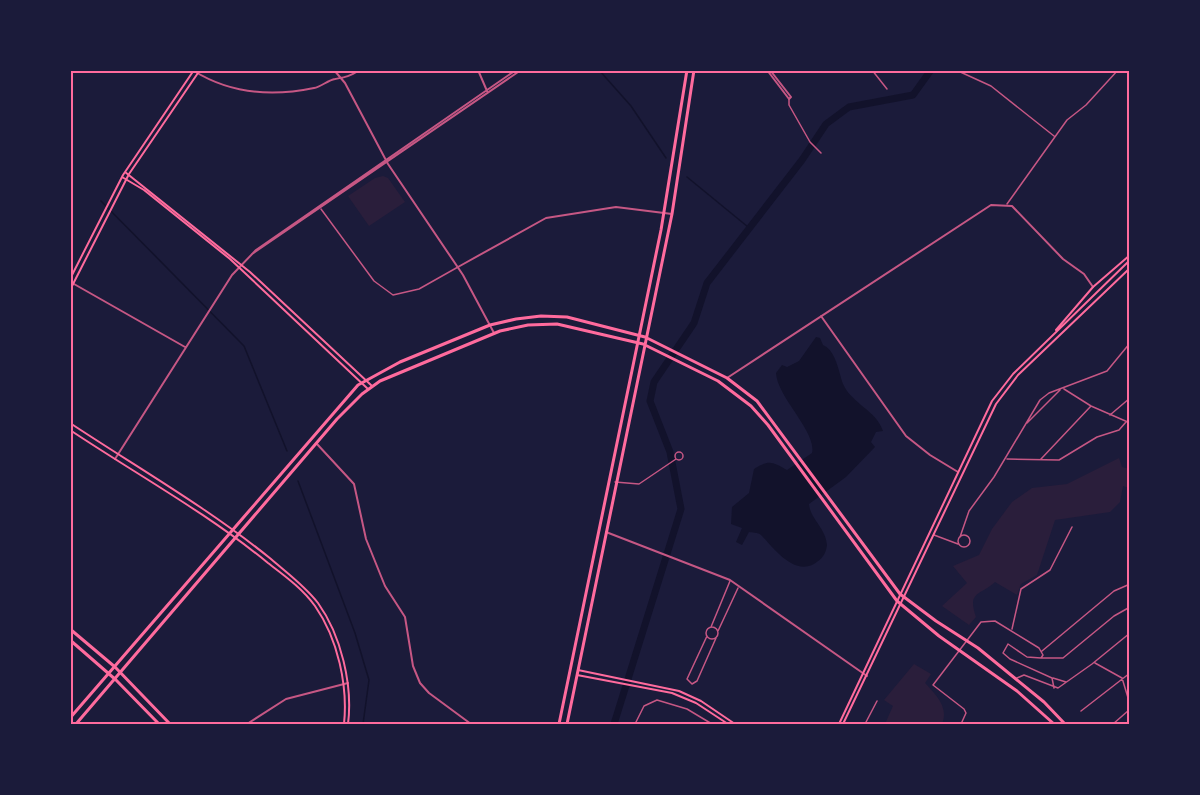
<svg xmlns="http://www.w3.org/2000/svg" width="1200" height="795" viewBox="0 0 1200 795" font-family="'IBM Plex Sans',sans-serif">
<rect width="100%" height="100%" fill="#1b1b3a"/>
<path fill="#2a1e3b" d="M383,176L388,178L405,202L369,226L348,196L375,178Z
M1119,458L1122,467L1130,469L1129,488L1123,486L1120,502L1110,512L1055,520L1037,575L1021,584L1017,595L995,582C980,596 967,591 976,617L969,625L942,606L967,583L953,566L979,555L992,529L1012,502L1032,488L1067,484Z
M914,664L931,674L925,683C936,695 949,707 942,724H885L893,706L884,700Z"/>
<path fill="#12122b" d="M816,337L820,338L823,345C836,350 839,373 843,384C852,404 876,410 883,431L876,432L871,442L875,447L846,477L809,504C810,519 826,528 827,545C826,554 822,559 814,564C793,576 772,546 761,535C758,532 752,533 749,532L742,545L736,542L742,528L731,524L732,507L749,493L754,469C769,459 773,462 787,470L812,453C817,432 777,397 776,373L782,365L787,367L799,361Z"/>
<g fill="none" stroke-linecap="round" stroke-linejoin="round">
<path stroke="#12122b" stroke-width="1.5" d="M599,70L631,106L666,158
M687,177L748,227
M101,201L244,346L287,451
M298,481L355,633L369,680L363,724"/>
<path stroke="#12122b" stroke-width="7" d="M614,724L681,509L670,452L650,401L654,382L694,323L707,283L802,160L826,124L849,107L913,95L931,70"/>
<path stroke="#c65784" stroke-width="1.5" d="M872,70L887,89
M956,70L991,86L1054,136
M789,99V105L810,142L821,153
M1007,204L1067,120L1086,105L1118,70
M321,209L374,281L393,295L419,289L458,267
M1064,389L1091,406L1130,423
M1110,415L1130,398
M1027,423L1060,390
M675 456a4 4 0 1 1 8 0a4 4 0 1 1-8 0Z
M1007,459L1059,460L1097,437L1119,430L1126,422
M1041,459L1091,406
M615,482L639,484L676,459
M958 541a6 6 0 1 1 12 0a6 6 0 1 1-12 0Z
M934,535L958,544
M960,537L969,511L994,477L1040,400L1049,393L1107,371L1130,343
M706 633a6 6 0 1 1 12 0a6 6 0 1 1-12 0Z
M711,627L730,581
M1012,629L1021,589L1050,570L1072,527
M718,631L738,588
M707,636L687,679L692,684L697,681L716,638
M1042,651L1114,591L1130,584
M1041,658H1063L1114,616L1130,607
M1095,663L1122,678L1129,701L1130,712
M1017,678L1024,675L1058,688L1092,664L1130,633
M1053,678L1066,682
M1081,711L1130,673
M635,724L644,706L657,700L687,709L712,724
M865,724L877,701
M961,724L966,713L964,709L933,685L981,622L995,621L1039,648L1043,655L1041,658L1027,657L1008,644L1003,653L1010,659L1052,678L1054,688
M1113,724L1129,710"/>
<path stroke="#c65784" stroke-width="2" d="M334,70L345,83L388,164L463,275L494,333
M478,70L487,91
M767,70L789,99
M770,70L791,97L789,99
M194,71C231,94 271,97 314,88C321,87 328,80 335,79C346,77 348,77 360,70
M252,254L521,70
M458,267L546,218L616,207L672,214
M74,284L185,347
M821,316L906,436L930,455L958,472
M727,378L991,205L1012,206L1063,259L1084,274L1093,287
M317,444L354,484L366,539L385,586L405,617L413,666L420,683L429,693L471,724
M115,459L232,275L256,250L516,70
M606,532L730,580L867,676
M247,724L286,699L348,683"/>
<path stroke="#ff6b9d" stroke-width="2" d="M125,172L250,272L372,386
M122,177L144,190L230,259L368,389
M70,279L123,175L194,70
M70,290L129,174L200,70
M1056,330L1093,287L1130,255
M70,423C138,468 208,508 271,559C287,573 305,586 318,603C341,635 353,685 348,724
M70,430C136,474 207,513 268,563C285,576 303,589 315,606C338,639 348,686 344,724
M578,670L679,691L701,701L735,724
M577,675L672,693L696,703L728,724
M839,724L992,401L1013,374L1130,260
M843,724L996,404L1018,375L1130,268"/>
<path stroke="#ff6b9d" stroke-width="3" d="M70,629L115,667L170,724
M70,640L116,680L159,724
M70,718L358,385L400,362L490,325L516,319L541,316L567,317L645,337L727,378L757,401L900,594L936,621L978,648L1044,702L1065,724
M76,724L337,419L362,394L380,381L500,331L528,325L557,324L643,344L718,381L751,406L768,425L897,601L939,636L1017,691L1054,724
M559,724L661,230L687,70
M567,724L672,214L694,70"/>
</g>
<rect width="1200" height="795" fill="none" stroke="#1b1b3a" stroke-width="144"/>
<rect x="72" y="72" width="1056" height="651" fill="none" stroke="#ff6b9d" stroke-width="2"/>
</svg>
